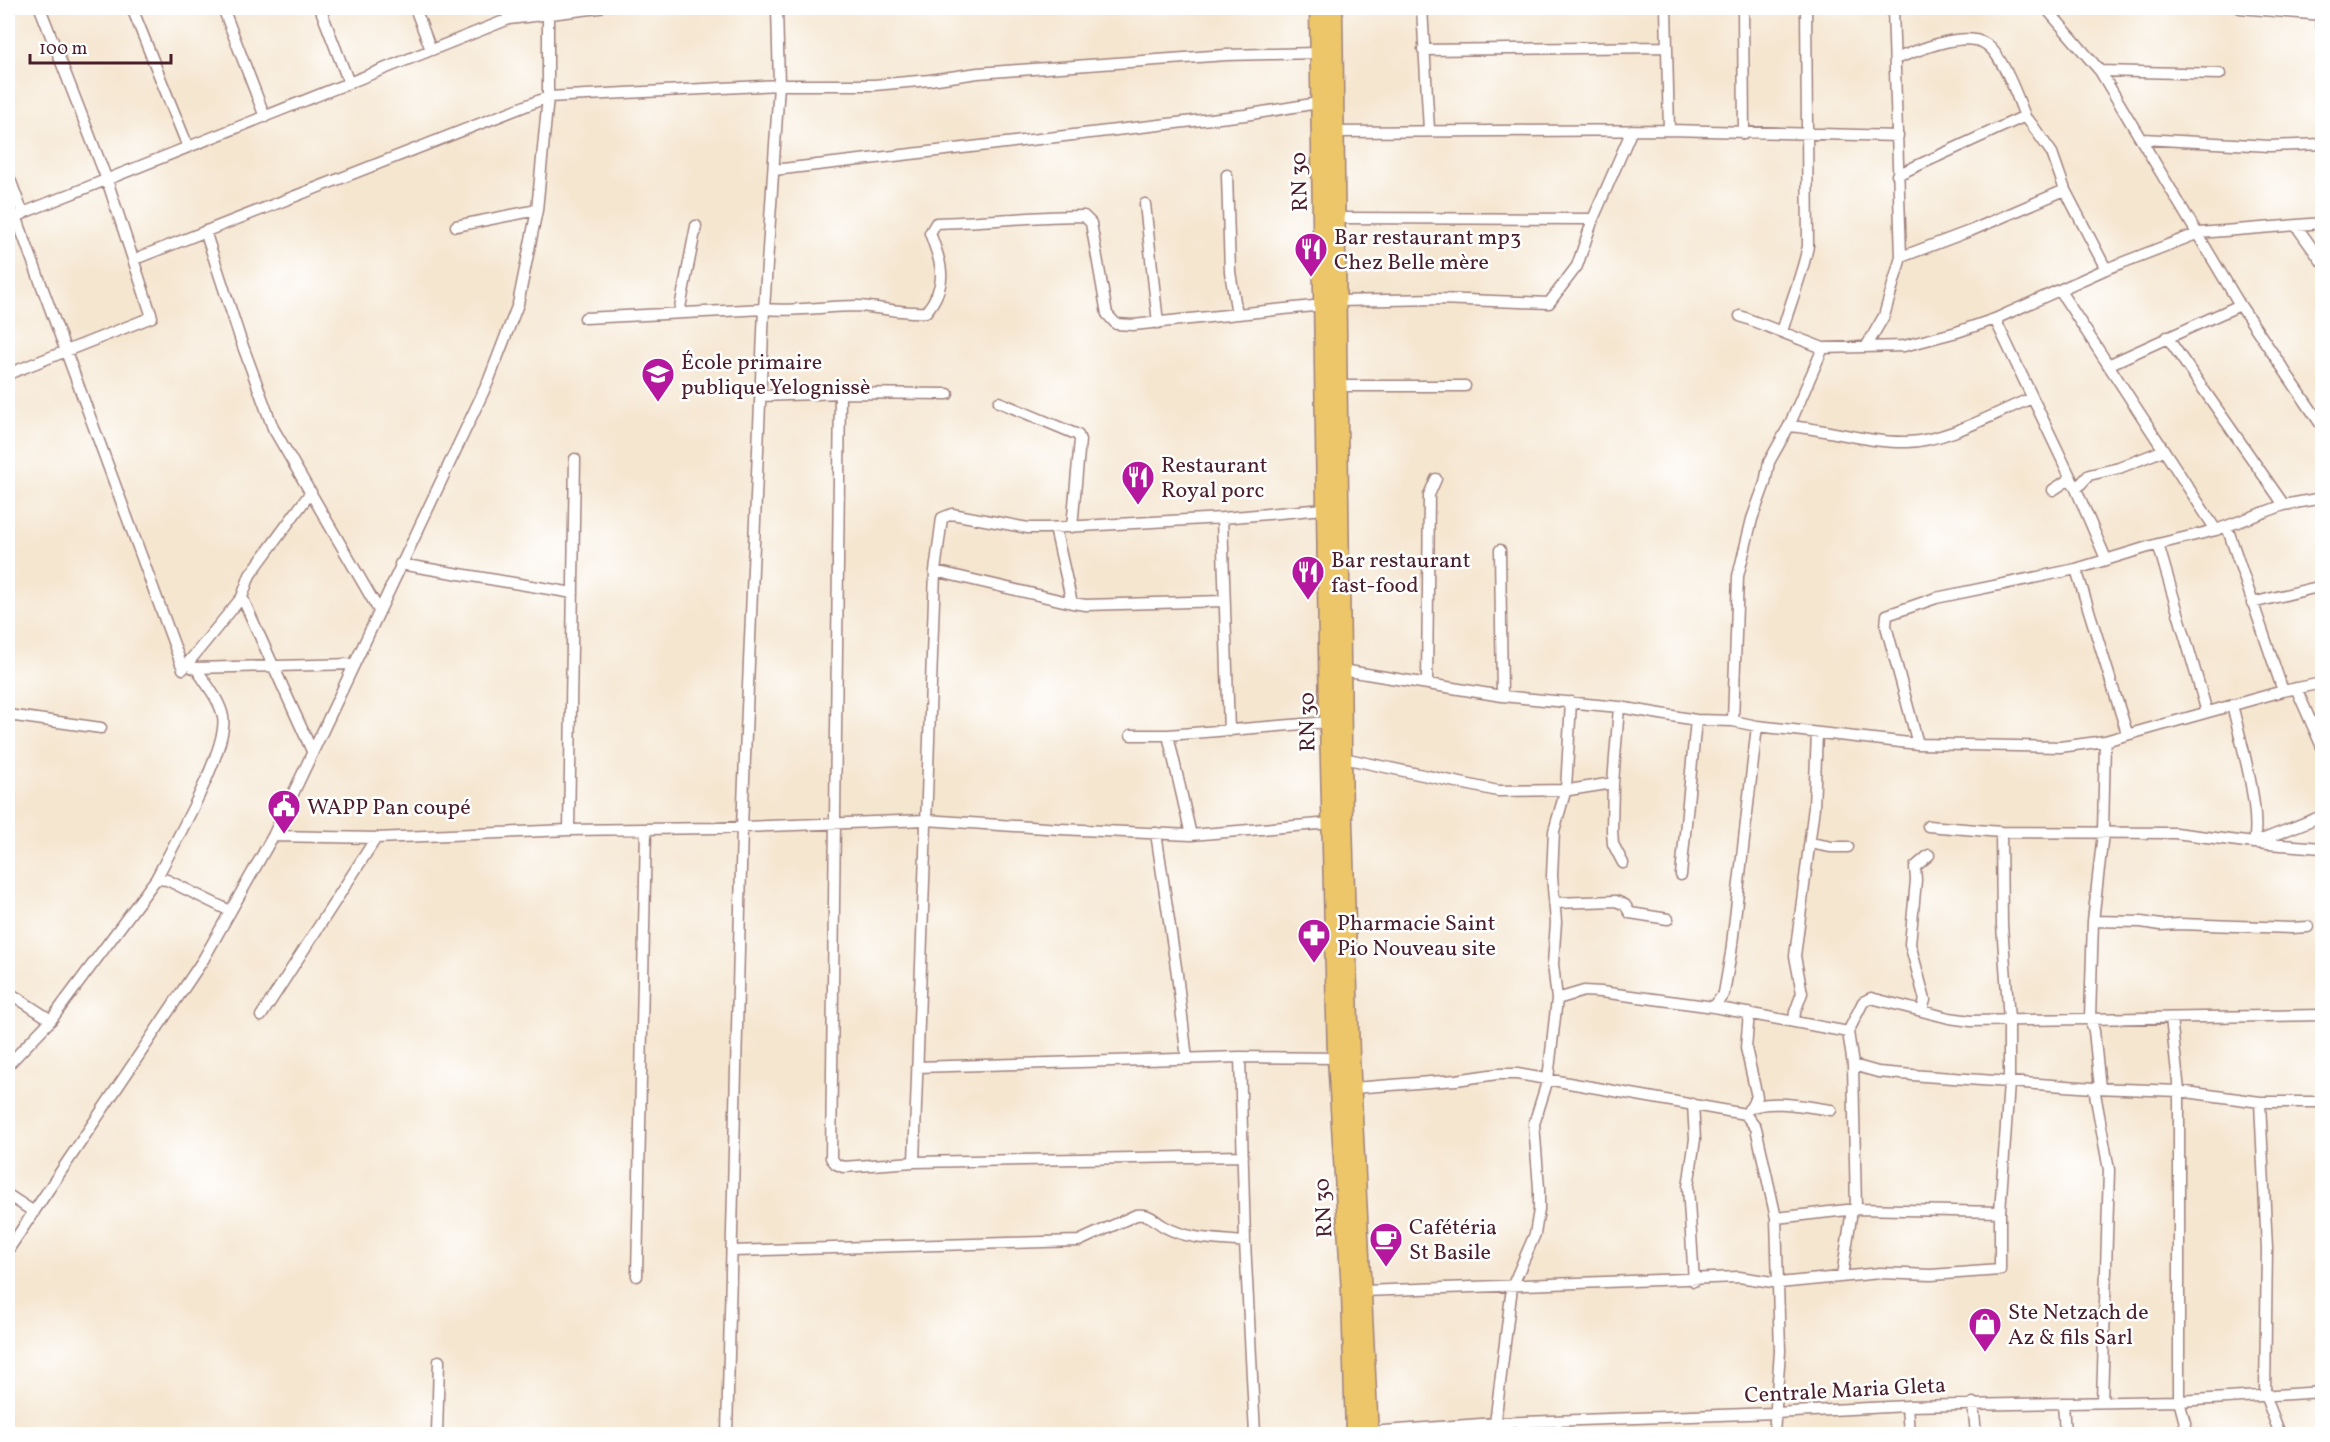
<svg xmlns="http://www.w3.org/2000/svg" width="2330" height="1442" viewBox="0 0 2330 1442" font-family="Vollkorn,serif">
<rect width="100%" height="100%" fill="#fff"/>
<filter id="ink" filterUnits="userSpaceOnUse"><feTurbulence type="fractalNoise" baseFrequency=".0167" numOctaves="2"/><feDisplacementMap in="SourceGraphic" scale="12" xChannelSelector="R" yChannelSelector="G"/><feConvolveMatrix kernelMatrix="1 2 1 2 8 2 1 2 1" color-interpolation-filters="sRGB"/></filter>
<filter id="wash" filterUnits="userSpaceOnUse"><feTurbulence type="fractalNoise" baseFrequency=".008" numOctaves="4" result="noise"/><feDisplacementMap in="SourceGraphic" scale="24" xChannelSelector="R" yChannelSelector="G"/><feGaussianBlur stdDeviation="1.35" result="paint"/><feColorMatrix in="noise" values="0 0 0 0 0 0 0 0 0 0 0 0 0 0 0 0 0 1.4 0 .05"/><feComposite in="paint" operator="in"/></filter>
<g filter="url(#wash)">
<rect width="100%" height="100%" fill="#f5e6d0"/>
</g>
<g filter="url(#ink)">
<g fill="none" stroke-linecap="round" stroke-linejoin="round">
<g stroke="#a0827e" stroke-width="13">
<path id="street" d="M132,8L188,147
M223,8L265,117
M320,8L349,83
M415,8L431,50
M505,8L509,19
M1422,8L1429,130
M1666,8L1669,130
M1743,8L1744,134
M2046,8L2100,71L2240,305L2322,426
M2240,8L2322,15
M2318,8L2322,28
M1423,50L1666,47
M1895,59C1917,51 1961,31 1984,43C2002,52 2019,101 2026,119L2030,122L2052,153L2065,190L2106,269
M2100,71L2220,74
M1335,132L1669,130L1898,136
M2143,139L2270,146L2322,144
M774,170L1245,115L1318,103
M8,174L23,214
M1227,175L1230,272L1237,314
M1897,175L2025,116
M1145,204L1158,323
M16,216L183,669
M1337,218L1593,219
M8,219L509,19L599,8
M456,226L537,210
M2297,227L2322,262
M205,231L241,341L273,428L378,609
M140,257L548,97L779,85H874L930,80L978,73L1226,55L1317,53
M1901,257L1970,231L2065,190
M2060,291L2216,530
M1338,301L1438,299L1549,303L1577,266L1593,219L1632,130
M679,313L696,226
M1740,316L1823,348L1904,346L1957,332L1995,319L2106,269L2199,233L2322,223
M585,318L764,309C795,312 826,306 857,306C881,307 902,314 926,312C949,283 942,266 930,233L936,223C986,222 1035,216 1084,216L1091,223L1107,314L1116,324L1133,325L1323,305
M1995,319L2076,489L2106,559
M1782,332C1790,303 1802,276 1808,246L1806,8
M2167,337L2284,505
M1866,347L1884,316L1901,257L1893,8
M1823,348L1789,426C1828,429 1867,443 1907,442C1947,441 1995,413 2032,398
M2108,365L2240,305
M8,374L152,317L107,180L40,8
M1340,386H1465
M840,393L831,1158L836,1164L843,1167L914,1162L1243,1156
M761,396L840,393L948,394
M999,402L1078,435L1080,440L1072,527
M2076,489L2089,475L2119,468L2164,450
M2053,490L2071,478
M1222,518L1229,731
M2227,527L2283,691
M1055,528L1072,603
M2158,544L2207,712
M1500,550L1502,696
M400,564L573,593
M2076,569L2127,733
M935,571L1072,603L1086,605L1224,601
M242,597L312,751
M2252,603L2322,586
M193,668L354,664
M183,669L242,597L250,575L311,492
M1342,670L1502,696L1619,707L1696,720L1733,721L1757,726L1918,744L2060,747L2105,741L2283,691L2322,683
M1427,683L1429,495L1436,479
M2296,688L2322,747
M2232,705C2241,741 2261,809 2254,843L2322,848
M1619,707L1613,783L1612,830L1613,844L1623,863
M8,715L101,728
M1733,721L1738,576L1752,519L1765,483L1769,462L1789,426
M1131,735H1168
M1918,744L1886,626L1887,615L1936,598L2076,569L2158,544L2216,530L2284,505L2322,498
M1343,758L1498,791L1569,790L1613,783
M1928,826L2001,832L2175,833L2254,843L2322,816
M569,830L575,459
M1156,833L1177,974L1187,1059
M1191,835L1168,735L1328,722
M273,836L376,838L569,830L716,828L926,820L1060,829L1191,835L1331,823
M1810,843L1831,847H1848
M1681,875L1696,720
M156,879C172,848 229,748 223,717C220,700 205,683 196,668
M1554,903L1616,901L1625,905L1630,913L1668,919
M2093,921L2141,922L2161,925L2180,924L2291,928L2308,927
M8,992L51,1020
M1557,999L1584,991L1601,992L1714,1007L1848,1032
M1714,1007L1724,993L1731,953L1757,726
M1922,1010L1925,1000L1910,944L1916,880L1915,867L1929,855
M1749,1013L1746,1048L1757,1097L1751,1107
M261,1016L376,838
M2171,1018L2179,1091V1401L2188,1434
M1794,1021L1795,1012L1802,993L1795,956L1814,807L1817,733
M1240,1057L1245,1242L1255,1434
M8,1065L51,1020L156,879L167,880L230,911
M1853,1065L1878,1072L1924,1076L2094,1088L2179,1091L2260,1102H2322
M917,1067L1240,1057L1336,1058
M1353,1088L1456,1080L1497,1074H1517L1745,1114L1756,1128L1776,1218L1780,1351L1774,1434
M2094,1088L2109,1170L2102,1402
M2100,1088L2094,1031L2090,1018L2093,921L2103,833L2105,741
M2260,1102L2267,1249L2265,1395L2280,1434
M1693,1104L1695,1139L1688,1187L1694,1281
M1749,1109C1767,1098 1809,1107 1831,1110
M914,1162L935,571L942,518L952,514L1028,528H1047L1222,518L1324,509
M8,1195L34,1212
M1856,1209L1853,1065L1848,1032L1863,1002L1871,998L1949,1018L1971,1021L2322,1015
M1776,1218L1856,1209L2000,1212
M8,1250L203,960L273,836L488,382L518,304L537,210L548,97V8
M732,1251L1079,1241L1136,1215C1151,1213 1154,1221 1165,1227C1189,1240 1218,1239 1245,1242
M637,1276L646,830
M1842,1276L1852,1210
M1364,1291L1739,1277L1779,1283L1880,1273L1931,1275L2000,1270V1212L2009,1083V1020L2002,925L2001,832
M1973,1403L1976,1434
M2063,1403L2065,1434
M1907,1406L1909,1434
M1370,1432L1495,1423L1775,1413L1907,1406L2179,1401L2322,1392
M437,1434L439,1361
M727,1434L742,827L764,309L779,85L777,8
M1512,1434L1495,1423L1512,1287L1535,1234L1539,1210V1188L1534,1124L1548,1079L1557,999L1553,964L1556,922L1552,876L1554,831L1566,789L1571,702"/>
</g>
<g stroke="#a0827e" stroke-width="19">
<path id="primary" d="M1318,8L1328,722L1336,1058L1350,1293L1354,1434
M1334,8L1344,822L1351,1057L1370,1434"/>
</g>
<use href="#street" stroke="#fff" stroke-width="10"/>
<use href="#primary" stroke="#ecc669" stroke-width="16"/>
</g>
</g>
<defs>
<g id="restaurant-pin" transform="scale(1.725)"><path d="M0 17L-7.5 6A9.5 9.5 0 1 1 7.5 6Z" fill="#b5179e" stroke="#fff"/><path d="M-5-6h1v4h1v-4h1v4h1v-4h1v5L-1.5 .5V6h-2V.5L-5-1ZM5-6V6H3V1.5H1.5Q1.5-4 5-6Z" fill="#fff"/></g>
<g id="school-pin" transform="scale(1.725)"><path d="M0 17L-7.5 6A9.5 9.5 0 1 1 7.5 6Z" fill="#b5179e" stroke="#fff"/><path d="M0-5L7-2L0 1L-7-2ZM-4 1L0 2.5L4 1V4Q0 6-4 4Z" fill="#fff"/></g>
<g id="civic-pin" transform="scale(1.725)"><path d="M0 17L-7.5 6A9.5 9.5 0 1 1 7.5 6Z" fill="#b5179e" stroke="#fff"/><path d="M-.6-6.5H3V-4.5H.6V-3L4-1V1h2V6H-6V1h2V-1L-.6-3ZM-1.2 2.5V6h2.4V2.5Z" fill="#fff"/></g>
<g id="pharmacy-pin" transform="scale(1.725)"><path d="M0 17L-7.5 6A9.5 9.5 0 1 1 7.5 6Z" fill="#b5179e" stroke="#fff"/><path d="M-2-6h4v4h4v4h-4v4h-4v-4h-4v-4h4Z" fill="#fff"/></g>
<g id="cafe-pin" transform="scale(1.725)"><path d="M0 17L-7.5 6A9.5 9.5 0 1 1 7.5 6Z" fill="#b5179e" stroke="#fff"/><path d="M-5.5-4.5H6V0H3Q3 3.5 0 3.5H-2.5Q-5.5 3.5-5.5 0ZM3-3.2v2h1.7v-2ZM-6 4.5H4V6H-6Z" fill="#fff"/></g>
<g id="shop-pin" transform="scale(1.725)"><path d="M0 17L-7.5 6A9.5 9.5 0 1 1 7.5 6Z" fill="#b5179e" stroke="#fff"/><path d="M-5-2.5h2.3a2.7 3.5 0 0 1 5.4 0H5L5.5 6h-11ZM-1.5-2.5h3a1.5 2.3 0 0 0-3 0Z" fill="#fff"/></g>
</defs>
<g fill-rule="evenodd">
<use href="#restaurant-pin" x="1311" y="249"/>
<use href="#school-pin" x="658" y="374"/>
<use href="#restaurant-pin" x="1138" y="477"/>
<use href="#restaurant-pin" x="1308" y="572"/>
<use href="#civic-pin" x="284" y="806"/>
<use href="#pharmacy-pin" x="1314" y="935"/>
<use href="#cafe-pin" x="1386" y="1239"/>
<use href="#shop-pin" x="1985" y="1324"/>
</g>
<g text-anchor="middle" stroke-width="5" stroke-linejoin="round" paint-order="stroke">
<g font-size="22" fill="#4a1f2b" stroke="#fff">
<text transform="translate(1298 182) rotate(-92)" y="8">RN 30</text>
<text transform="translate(1306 722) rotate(-91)" y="8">RN 30</text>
<text transform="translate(1322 1208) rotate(-93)" y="8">RN 30</text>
<text transform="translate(1845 1389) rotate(-3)" y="8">Centrale Maria Gleta</text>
</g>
<g font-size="22" fill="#4a1f2b" stroke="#fff" text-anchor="start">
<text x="1334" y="244">Bar restaurant mp3<tspan x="1334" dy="25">Chez Belle mère</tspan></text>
<text x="681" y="369">École primaire<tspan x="681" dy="25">publique Yelognissè</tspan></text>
<text x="1161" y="472">Restaurant<tspan x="1161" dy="25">Royal porc</tspan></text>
<text x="1331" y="567">Bar restaurant<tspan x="1331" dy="25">fast-food</tspan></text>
<text x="307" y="814">WAPP Pan coupé</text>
<text x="1337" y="930">Pharmacie Saint<tspan x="1337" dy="25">Pio Nouveau site</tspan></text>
<text x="1409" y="1234">Cafétéria<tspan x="1409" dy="25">St Basile</tspan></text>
<text x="2008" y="1319">Ste Netzach de<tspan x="2008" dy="25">Az &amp; fils Sarl</tspan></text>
</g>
</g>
<rect width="2330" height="1442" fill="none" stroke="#fff" stroke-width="30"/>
<path d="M30 54v9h141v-9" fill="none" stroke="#4a1f2b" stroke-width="3"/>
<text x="39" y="54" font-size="18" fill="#4a1f2b" stroke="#ffffff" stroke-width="4.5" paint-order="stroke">100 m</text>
</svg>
